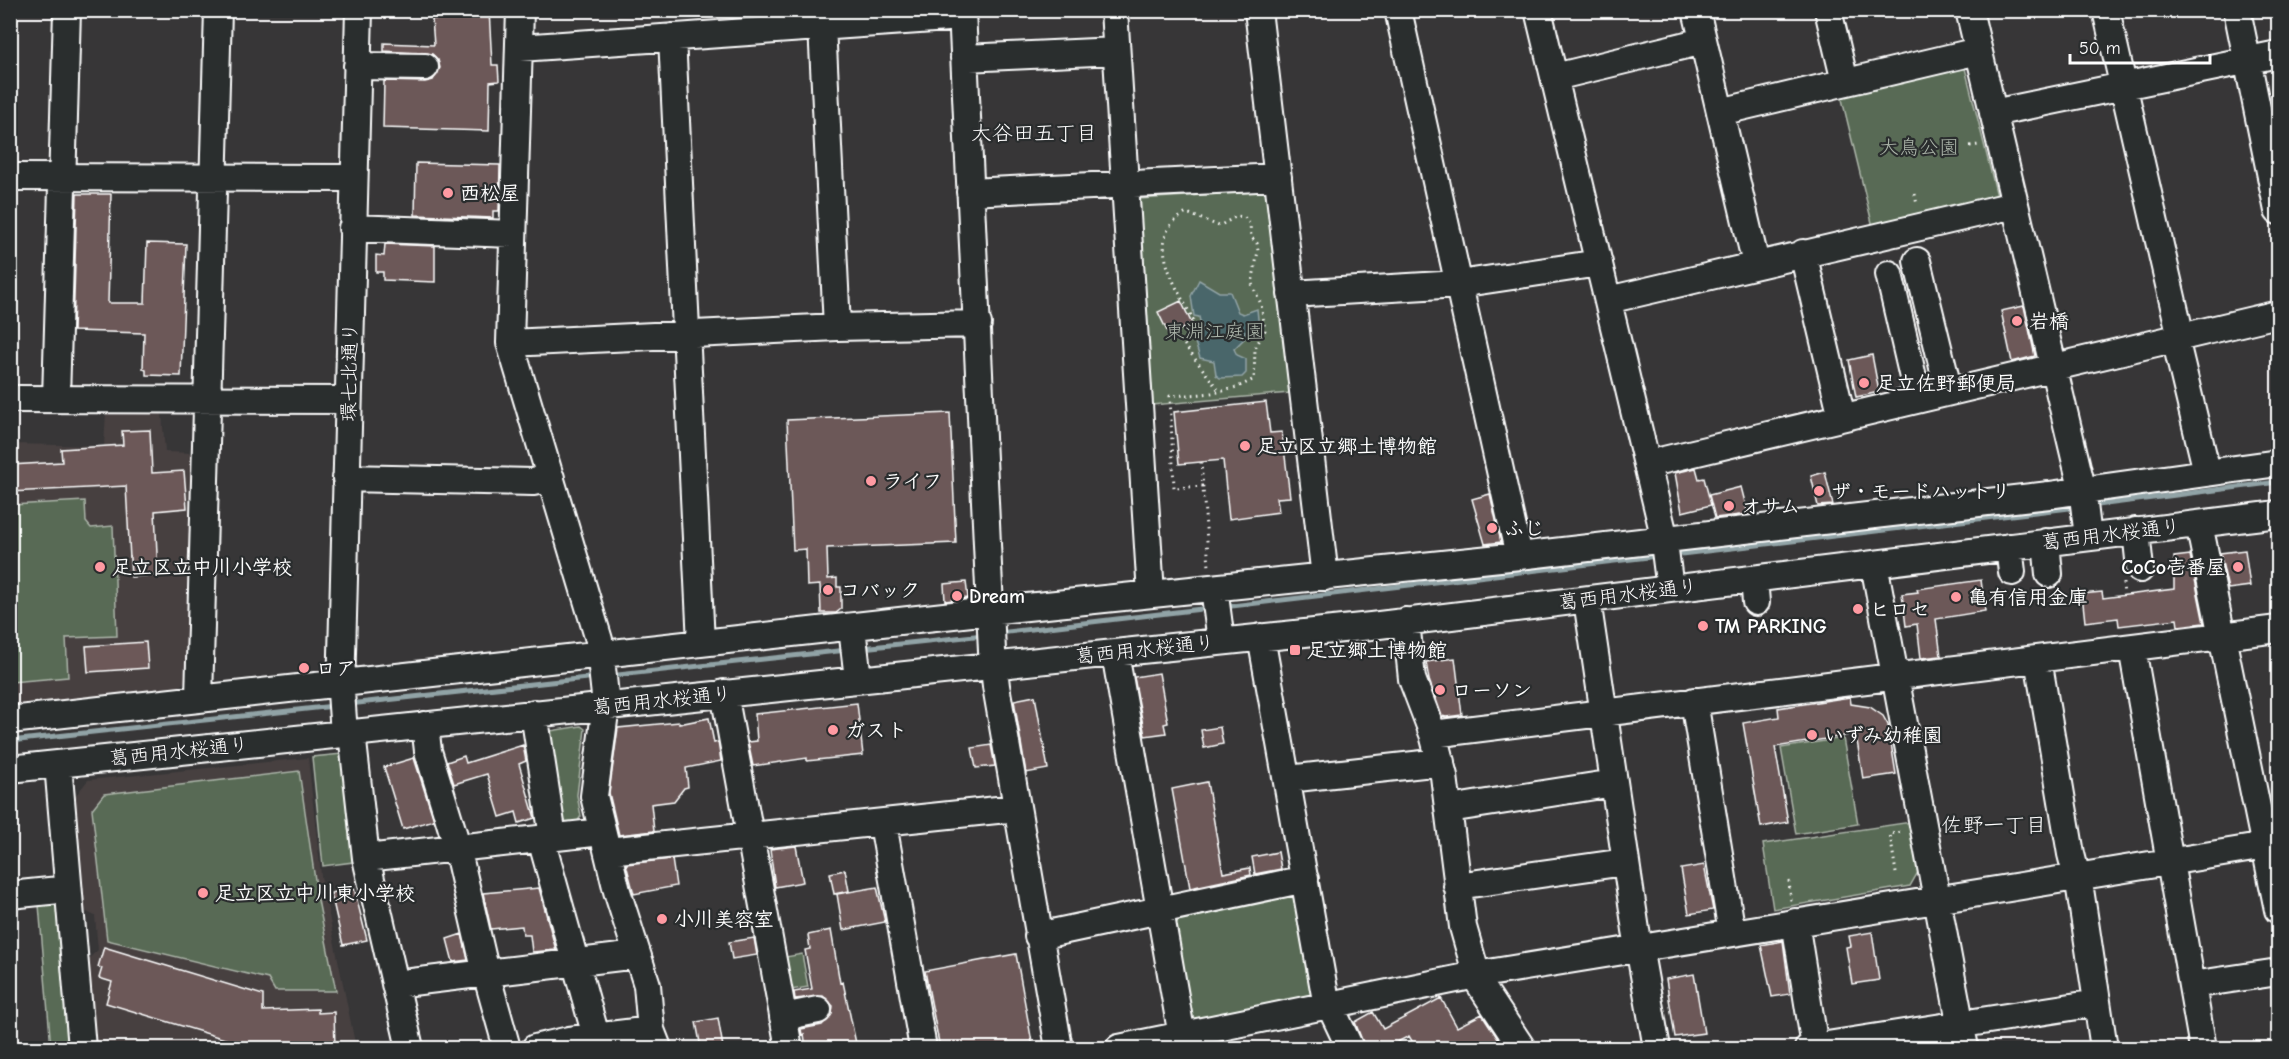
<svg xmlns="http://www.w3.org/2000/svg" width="2289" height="1059" viewBox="0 0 2289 1059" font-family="'Comic Neue','Klee One',sans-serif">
<rect width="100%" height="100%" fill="#373637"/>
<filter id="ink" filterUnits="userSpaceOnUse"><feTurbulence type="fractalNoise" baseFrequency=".0167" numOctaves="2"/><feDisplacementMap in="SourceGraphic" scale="12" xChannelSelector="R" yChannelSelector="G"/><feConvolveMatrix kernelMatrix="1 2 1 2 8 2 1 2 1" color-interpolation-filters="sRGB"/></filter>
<g filter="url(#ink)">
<path fill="#474041" d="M106,412L162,413L165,452L193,453L186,681L177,688L11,705V444L104,446Z
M308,758L321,876L356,1048H95L87,960L98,950L95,916L83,910L73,799L88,780Z"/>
<path fill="#596b54" stroke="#acb5aa" stroke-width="1.5" d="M1965,68L1997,196L1873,227L1841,95Z
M1267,191L1290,393L1152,405L1139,199Z
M85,501L86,522L91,528L113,526L117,636L66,638L68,677L11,682V505Z
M581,726L585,729L577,795L581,816L576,824L562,826L557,806L561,805L550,731Z
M1843,738L1858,824L1796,834L1781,748Z
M342,754L353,862L323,866L312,757Z
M299,771L318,900L336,991H275L268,979L107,940L92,809L104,794Z
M1911,822L1918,872L1910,886L1773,909L1763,844Z
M1292,895L1298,900L1316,998L1197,1022L1190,1019L1174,927L1180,918Z
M51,900L58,906L69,1048H51L39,905L28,906Z
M802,954L808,987L786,991L780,958Z"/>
<path fill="#48666a" stroke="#91a3a6" stroke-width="1.5" d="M1199,280L1219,292H1230L1238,312L1243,314L1257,309L1259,329L1245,331V338L1234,349L1237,355L1246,359V373L1242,377L1220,378L1216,375L1214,361L1200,358L1193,336L1202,330L1199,317L1194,316L1191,296Z"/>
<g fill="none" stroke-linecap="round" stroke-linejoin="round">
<path stroke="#91a3a6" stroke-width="5" d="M2090,506L2278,482
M1673,555L2078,507
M1223,607L1657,556
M999,633L1210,608
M862,648L984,635
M609,676L847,650
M349,704L596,677
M10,741L334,706"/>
</g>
<path fill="#6c5959" stroke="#fff" stroke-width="1.5" d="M434,10H489L492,65H498L499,81L490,82L489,131L383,128L384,81L425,82L433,80L440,68L438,60L432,54L384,51V43L434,45L432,19H435Z
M416,163L500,165L499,211H493V218L415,215Z
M77,194H111L108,303H145L147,243L186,244L181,376L146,375V370L143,369L144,333L73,331Z
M385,244L435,246V282L383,280V272H376V255L384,256Z
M1181,301L1192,324L1169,335L1158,312Z
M2024,306L2035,356L2012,362L2001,311Z
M1872,355L1879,392L1856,397L1849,360Z
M1266,402L1270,433L1282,432L1290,497L1277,498L1279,512L1229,519L1223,460L1179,464L1174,412Z
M950,413L956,543L827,548L828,579L837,578V587H841V609L836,613H821L820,585L807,586L806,549L793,550L787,420Z
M150,430L152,473L184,471L187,508L155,511L158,575L131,577L126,486L10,492V465L62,462L61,449L123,445L122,431Z
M1696,468L1699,479L1704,478L1711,505L1682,512L1675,473Z
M1825,472L1833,505L1818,506L1811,476Z
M1741,487L1748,514L1715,518L1709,495Z
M1490,494L1501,542L1485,544L1472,499Z
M2245,550L2250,586L2228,589L2220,553Z
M2190,555L2204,623L2178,626L2177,619L2119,626L2118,618L2085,622L2082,594L2102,592L2103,598L2174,589V557Z
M1981,580L1985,611L1936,619L1941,656L1921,658L1917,624L1906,626L1902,594L1918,592L1917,589Z
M966,582L968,598L945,601L944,584Z
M146,642L148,668L88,672L86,646Z
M1455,658L1462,715L1446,717L1442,716L1429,680L1426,662Z
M1159,673L1168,723L1164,724L1166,733L1145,736L1134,677Z
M1035,696L1048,769L1026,773L1014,700Z
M1850,697L1851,704L1870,707L1883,716L1888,725L1896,774L1863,779L1856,734L1775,747L1788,822L1761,827L1743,723L1779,717L1778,708Z
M857,703L863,755L807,761V758L753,766L748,742L757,741L755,714Z
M709,718L714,743L718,742L721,761L686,768L688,787L684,788L674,801L651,804L654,831L619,835L609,793L618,728L679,722V724Z
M1220,727L1223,744L1204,748L1201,730Z
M523,745L526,761L519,764L535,818L519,823L516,812L500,817L487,774L454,784L447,762L464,756L466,763Z
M991,745L995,766L976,768L972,748Z
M414,758L434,820L403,829L384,767Z
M1207,782L1223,873L1250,868L1251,875L1190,888L1172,789Z
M796,846L803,882L775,887L770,849Z
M1278,852L1281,869L1255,874L1252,857Z
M672,859L676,886L634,894L626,864Z
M1704,865L1713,910L1689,914L1681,869Z
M845,870L849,891L834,894L830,873Z
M877,887L885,922L843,930L837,894Z
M354,888L367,940L343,945L331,893Z
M539,888L556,950L532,952L530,935H523L522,926L491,929L483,893Z
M831,930L840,983L843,982L857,1048H806L804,1034L802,1035L801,1029L822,1025L832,1014L833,1006L823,996L795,999L794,992L812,989L805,950L810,949L808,935Z
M1872,932L1879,980L1852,984L1846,947L1851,946L1849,936Z
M462,934L468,960L453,962L447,939Z
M754,938L757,955L732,959L729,942Z
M1783,941L1790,994L1772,997L1761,945Z
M104,947L263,995V1011L318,1009V1013L334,1012L335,1048H235V1042L106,1003L112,982L99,978L102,968L98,967Z
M1016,954L1033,1048H940L925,971Z
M1694,974L1704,1033L1675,1037L1666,979Z
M1441,998L1457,1027L1482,1014L1504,1048H1416L1409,1036L1386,1048H1365L1355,1022L1373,1012L1383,1029Z
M718,1018L723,1047L701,1048L696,1022Z"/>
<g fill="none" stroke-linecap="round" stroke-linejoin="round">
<g stroke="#fff" stroke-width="30">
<path id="minor" d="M520,10L510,343L599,640L606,705L594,796L617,891L647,985L651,1030L658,1048
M962,10L992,651L996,686L1059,1048
M1114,10L1151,594
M1258,10L1325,577
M1398,10L1519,556
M1538,10L1662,527L1670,589
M1696,10L1756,264
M1828,10L1845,82
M1969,10L2082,488L2088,537
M2106,10L2181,337
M2237,10L2278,211
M822,26L837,327
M672,37L701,643
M520,48L962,17
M964,58L1116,51
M357,66L425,67
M1555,77L1703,41
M1720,112L1978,51
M1993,113L2278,54
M10,177L354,178
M970,192L1278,177
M352,228L513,234
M1803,253L1842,417
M1917,261L1949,392
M1889,274L1918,399
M1291,294L1459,284L1599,263
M1608,300L2014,205
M2175,338L2207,472
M510,343L837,327L978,324
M10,399L348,400
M56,399L67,10
M1647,464L2278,314
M346,478L533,482L551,478
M2199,524L2278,910
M2136,531L2140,569
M2046,542L2049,574
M2009,547L2012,572
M1874,564L1965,1048
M1754,579L1756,602
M1214,588L1221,641
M1587,600L1636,930L1657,1048
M1406,621L1412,679L1433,734L1444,776L1463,927L1479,983L1522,1048
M852,628L858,679
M1261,637L1325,995L1350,1048
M2132,648L2203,1048
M1115,653L1184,1048
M2038,659L2071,854L2080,889L2104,1048
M724,693L789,1048
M199,698L218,10
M1694,701L1732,933
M534,713L553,837
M10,720L989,611L1519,556L2049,495L2278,463
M425,725L428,751L455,839L486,973L507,1048
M352,733L366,858L410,1048
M344,734L341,692L359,10
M1433,734L2278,629
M58,764L82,1048
M10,769L1371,626L2278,514
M1288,779L1441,762
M1449,809L1614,783
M883,824L923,1048
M541,839L596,1036
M608,851L1016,808
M366,858L602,832
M1457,886L1625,862
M10,895L59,890
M1795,922L1815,1047
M1038,936L1305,879
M395,984L637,955
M2192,985L2278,972
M783,1017L818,1010
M535,1048L569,1040L651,1030
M1119,1048L1476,975L2278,844
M1808,1048L2097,1003"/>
</g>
<path stroke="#fff" stroke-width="3" stroke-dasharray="1.5 4.5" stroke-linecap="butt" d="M1970,146L1979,145
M1915,194L1917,205
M1201,462L1209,567
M1203,486L1174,488L1170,396C1201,394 1226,395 1254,379L1255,348L1265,330L1261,304L1252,284L1258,251L1257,243L1251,237L1250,224L1244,217L1237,216L1219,226L1187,213C1139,235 1179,291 1195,323L1183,343L1220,392
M2123,583L2124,596
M1896,873L1890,834L1902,832
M1789,881L1791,901"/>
<use href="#minor" stroke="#2a2d2e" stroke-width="26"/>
</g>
</g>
<g fill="#ff9aa2" stroke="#2a2d2e" stroke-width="2">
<circle cx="448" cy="193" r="6"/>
<circle cx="2017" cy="321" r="6"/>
<circle cx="1864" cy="383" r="6"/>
<circle cx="1245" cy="446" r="6"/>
<circle cx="871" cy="481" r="6"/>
<circle cx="1819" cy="491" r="6"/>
<circle cx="1729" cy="506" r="6"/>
<circle cx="1492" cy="528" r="6"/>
<circle cx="100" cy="567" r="6"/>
<circle cx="2238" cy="567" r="6"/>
<circle cx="828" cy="590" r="6"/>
<circle cx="957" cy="596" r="6"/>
<circle cx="1956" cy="597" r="6"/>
<circle cx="1858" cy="609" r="6"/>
<circle cx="1703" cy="626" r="6"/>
<rect x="1289" y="644" width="12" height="12" rx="3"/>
<circle cx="304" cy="668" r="6"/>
<circle cx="1440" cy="690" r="6"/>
<circle cx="833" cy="730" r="6"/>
<circle cx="1812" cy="735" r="6"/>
<circle cx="203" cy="893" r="6"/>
<circle cx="662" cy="919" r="6"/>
</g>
<g text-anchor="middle" stroke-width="4.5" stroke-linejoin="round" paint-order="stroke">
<g font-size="20" fill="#acb5aa" stroke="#2a2d2e">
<text x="1919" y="154">大鳥公園</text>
<text x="1215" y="338">東淵江庭園</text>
</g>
<g font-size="20" font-weight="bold" fill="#fff" stroke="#2a2d2e" text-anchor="start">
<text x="460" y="200">西松屋</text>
<text x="2029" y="328">岩橋</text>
<text x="1876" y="390">足立佐野郵便局</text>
<text x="1257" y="453">足立区立郷土博物館</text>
<text x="883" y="488">ライフ</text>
<text x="1831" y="498">ザ・モードハットリ</text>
<text x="1741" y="513">オサム</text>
<text x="1504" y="535">ふじ</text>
<text x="112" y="574">足立区立中川小学校</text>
<text x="2226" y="574" text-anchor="end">CoCo壱番屋</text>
<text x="840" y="597">コバック</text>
<text x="969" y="603">Dream</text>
<text x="1968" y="604">亀有信用金庫</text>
<text x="1870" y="616">ヒロセ</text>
<text x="1715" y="633">TM PARKING</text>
<text x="1307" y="657">足立郷土博物館</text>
<text x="316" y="675">ロア</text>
<text x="1452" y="697">ローソン</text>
<text x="845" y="737">ガスト</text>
<text x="1824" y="742">いずみ幼稚園</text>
<text x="215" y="900">足立区立中川東小学校</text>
<text x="674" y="926">小川美容室</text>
</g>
<g font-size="20" fill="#fff" stroke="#2a2d2e">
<text transform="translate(349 372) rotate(-89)" y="7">環七北通り</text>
<text transform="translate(2111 534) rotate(-7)" y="7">葛西用水桜通り</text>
<text transform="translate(1628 594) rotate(-7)" y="7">葛西用水桜通り</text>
<text transform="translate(1145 649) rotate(-6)" y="7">葛西用水桜通り</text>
<text transform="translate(662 700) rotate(-6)" y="7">葛西用水桜通り</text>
<text transform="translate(179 751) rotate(-6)" y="7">葛西用水桜通り</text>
</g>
<g font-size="21" fill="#fff" stroke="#2a2d2e">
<text x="1034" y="140">大谷田五丁目</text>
<text x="1994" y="832">佐野一丁目</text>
</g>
</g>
<rect width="2289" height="1059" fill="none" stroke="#2a2d2e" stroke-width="36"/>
<rect x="18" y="18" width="2253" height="1023" fill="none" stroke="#fff" stroke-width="2" filter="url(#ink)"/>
<path d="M2070 54v9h140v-9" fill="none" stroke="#ffffff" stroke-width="3"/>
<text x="2079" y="54" font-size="18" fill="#ffffff" stroke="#2a2d2e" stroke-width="4.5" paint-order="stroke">50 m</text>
</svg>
